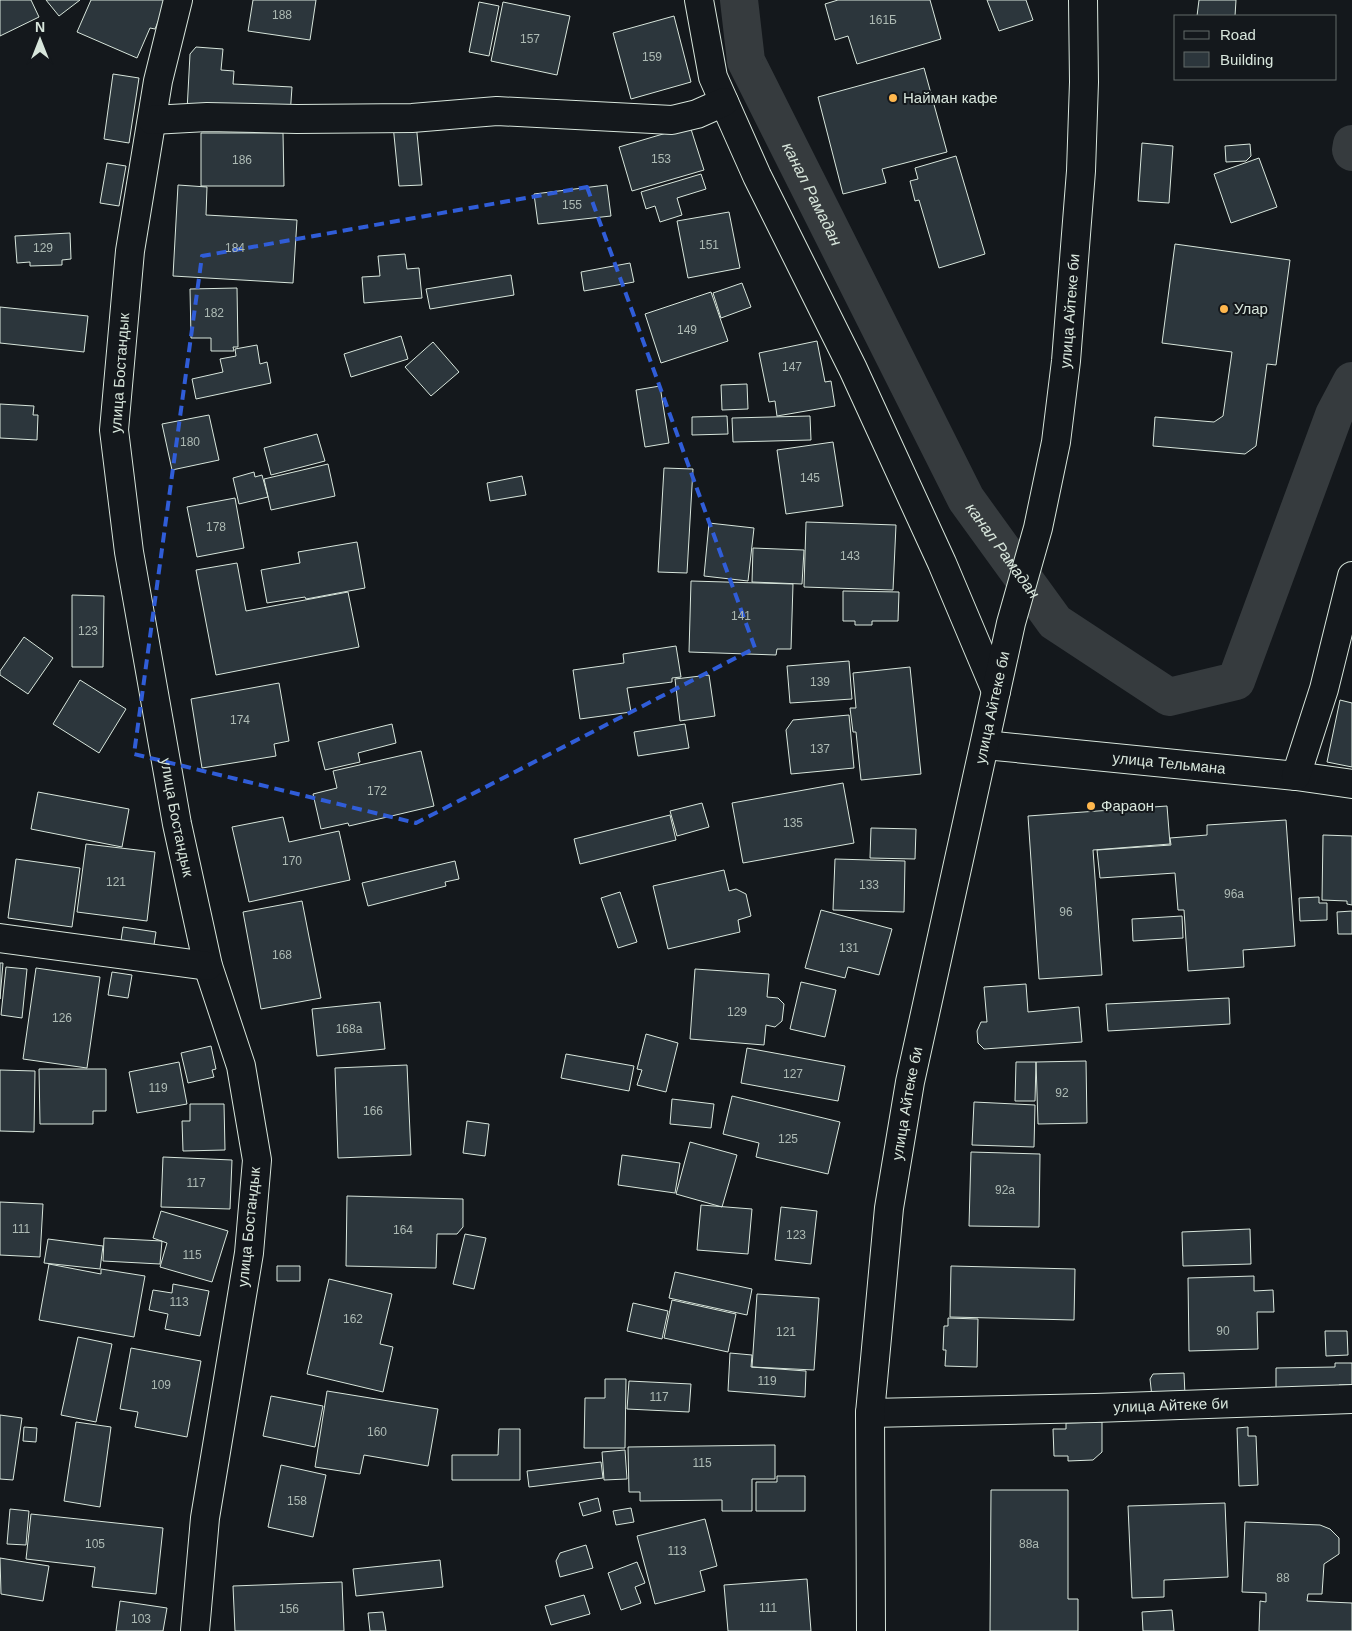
<svg xmlns="http://www.w3.org/2000/svg" width="1352" height="1631" viewBox="0 0 1352 1631" font-family="Helvetica,sans-serif">
<rect width="100%" height="100%" fill="#14181c"/>
<g fill="none" stroke-linecap="round" stroke-linejoin="round">
<g stroke="#363b3e" stroke-width="38">
<path id="s1" d="M739,0L746,61L966,499L1055,622L1169,697L1236,681L1334,415L1352,381"/>
<path d="M1352,144L1351,150L1352,152"/>
</g>
</g>
<path fill="#2c363c" stroke="#d8e6dc" d="M0,0H31L39,17L0,36Z
M46,0H80L59,16Z
M91,0H167L155,29L150,28L137,58L77,32Z
M253,0H316L310,40L248,31Z
M838,0H930L941,39L857,64L848,36L835,40L825,4Z
M987,0H1026L1033,20L999,31Z
M1199,0H1236L1235,16H1197Z
M479,2L499,6L489,56L469,52Z
M503,2L570,16L557,75L491,61Z
M674,16L691,82L631,99L613,33Z
M196,47L223,49L221,70L234,71L233,84L292,87L290,116L187,111L190,54Z
M924,68L947,152L882,169L886,183L843,194L818,97Z
M113,74L139,78L129,143L104,139Z
M416,123L422,185L399,186L393,125Z
M690,126L704,170L632,191L619,147Z
M201,133H283L284,186H201Z
M1142,143L1173,146L1169,203L1138,201Z
M1250,144L1251,156L1246,161L1226,162L1225,146Z
M956,156L985,254L939,268L919,200L915,201L910,181L918,179L915,168Z
M1259,158L1277,207L1231,223L1214,174Z
M107,163L126,166L119,206L100,203Z
M701,174L706,189L677,198L682,215L660,222L655,206L646,209L641,192Z
M178,185L207,187L206,215L297,220L293,283L173,276Z
M607,185L611,216L538,224L534,194Z
M729,212L740,268L688,278L677,221Z
M70,233L71,259L62,260V265L30,266V262L17,263L15,236Z
M1175,244L1290,260L1276,365L1267,364L1256,446L1245,454L1153,446L1155,417L1214,422L1223,416L1232,352L1162,343Z
M405,254L407,269L419,268L422,298L364,303L362,277L380,276L378,256Z
M630,263L634,282L584,291L581,272Z
M511,275L514,295L430,309L426,289Z
M742,283L751,307L721,318L713,293Z
M237,288L238,347H233L234,351H211V338H191L190,289Z
M711,292L728,341L661,363L645,314Z
M0,307L88,316L84,352L0,343Z
M401,336L408,359L351,377L344,354Z
M817,341L825,382L831,381L835,406L777,416L775,401L769,402L759,353Z
M433,342L459,372L431,396L405,367Z
M257,345L260,364L267,362L271,383L196,399L192,379L223,372L220,359L236,356L235,349Z
M747,384L748,409L722,410L721,385Z
M660,386L669,443L645,447L636,390Z
M0,404L34,406L33,415H38L37,440L0,438Z
M209,415L219,460L172,470L162,424Z
M727,416L728,434L692,435V417Z
M810,416L811,440L733,442L732,418Z
M317,434L325,461L271,475L264,448Z
M833,442L843,506L786,514L777,450Z
M328,464L335,496L271,510L264,479Z
M664,468L693,469L687,573L658,572Z
M254,472L255,477L262,475L268,497L239,504L233,478Z
M522,476L526,495L490,501L487,483Z
M235,498L244,548L197,557L187,507Z
M806,522L896,525L893,590L804,587Z
M709,523L754,528L748,581L704,576Z
M357,542L365,588L306,599L305,597L267,603L261,570L300,563L298,552Z
M753,548L804,550L802,584L752,582Z
M237,563L246,611L348,592L359,647L216,675L196,570Z
M691,581L793,584L791,649H777L776,655L689,652Z
M843,591L899,592L898,621H872V625H855V621H843Z
M72,595L104,596L103,667H72Z
M24,637L53,658L28,694L0,675V671Z
M676,646L681,677L672,678V682L627,688L631,712L580,719L573,670L624,663L623,654Z
M849,661L852,699L790,703L787,666Z
M910,667L921,774L861,780L856,732H853L850,708H856L853,673Z
M709,675L715,716L680,721L675,679Z
M80,680L126,709L99,753L53,724Z
M279,683L289,741L274,744L276,756L202,768L191,699Z
M1340,700L1352,703V767L1327,762Z
M849,715L854,768L791,774L786,730L793,720Z
M392,724L396,743L358,753L360,762L325,770L318,742Z
M685,724L689,748L638,756L634,732Z
M421,751L434,806L349,826L348,823L321,829L313,794L337,788L333,771Z
M843,783L854,843L743,863L732,803Z
M38,792L129,809L122,847L31,829Z
M702,803L709,827L677,836L670,811Z
M1167,806L1170,844L1093,850L1102,975L1039,979L1028,816Z
M670,815L676,840L580,864L574,839Z
M283,817L289,842L339,831L350,880L249,902L232,827Z
M1286,820L1295,946L1243,950L1244,967L1188,971L1184,910H1178L1175,873L1100,878L1097,850L1171,845L1170,838L1207,835V825Z
M871,828L916,829L915,859L870,858Z
M1323,835L1352,836V905L1347,904V901L1322,900Z
M86,844L155,852L147,921L77,912Z
M16,859L80,868L72,927L8,918Z
M835,859L905,861L904,912L833,910Z
M455,861L459,879L445,882L446,886L368,906L362,883Z
M724,870L729,891L736,889L746,894L751,916L738,920L740,932L668,949L653,886Z
M620,892L637,942L618,948L601,898Z
M1319,897V903H1327V920L1300,921L1299,898Z
M302,901L321,998L261,1009L243,912Z
M821,910L892,929L879,975L848,967L845,978L805,968Z
M1352,911V934H1338L1337,912Z
M1182,916L1183,938L1133,941L1132,919Z
M123,927L156,932L153,951L120,947Z
M0,963H3L0,999Z
M6,967L27,969L22,1018L1,1015Z
M36,968L100,977L87,1068L23,1059Z
M695,969L769,974L767,997L778,998L784,1004L782,1021L775,1027L766,1025L764,1045L690,1039Z
M112,972L132,975L128,998L108,995Z
M801,982L836,990L825,1037L790,1029Z
M1026,984L1028,1012L1079,1007L1082,1042L984,1049L978,1043L977,1031L981,1022H987L984,987Z
M1229,998L1230,1024L1108,1031L1106,1004Z
M380,1002L385,1049L317,1056L312,1009Z
M646,1034L678,1043L666,1092L637,1085L642,1070L637,1069Z
M211,1046L216,1069L212,1070L214,1077L188,1083L181,1053Z
M747,1048L845,1066L838,1101L741,1083Z
M566,1054L634,1066L629,1091L561,1078Z
M1086,1061L1087,1123L1038,1124L1036,1062Z
M179,1062L187,1104L137,1113L129,1072Z
M1016,1062H1036L1035,1101H1015Z
M407,1065L411,1155L338,1158L335,1068Z
M39,1069H106V1111H93V1124H40Z
M0,1070L35,1071L34,1132L0,1131Z
M732,1096L840,1122L828,1174L756,1157L759,1143L723,1134Z
M672,1099L714,1104L711,1128L670,1124Z
M974,1102L1035,1105L1034,1147L972,1145Z
M190,1104H224L225,1150L183,1151L182,1121H190Z
M467,1121L489,1124L485,1156L463,1153Z
M690,1142L737,1155L722,1207L676,1194Z
M971,1152L1040,1154L1039,1227L969,1226Z
M622,1155L680,1163L675,1193L618,1185Z
M163,1157L232,1160L230,1209L161,1207Z
M347,1196L463,1199V1227L457,1234H437L436,1268L346,1266Z
M0,1202L43,1204L40,1257L0,1255Z
M701,1205L752,1209L748,1254L697,1250Z
M781,1207L817,1211L811,1264L775,1260Z
M161,1211L228,1231L212,1282L160,1267L167,1243L153,1238Z
M1250,1229L1251,1264L1183,1266L1182,1232Z
M465,1234L486,1238L474,1289L453,1284Z
M104,1238L162,1241L160,1264L103,1261Z
M48,1239L103,1246L100,1269L44,1263Z
M49,1264L101,1274V1269L145,1276L134,1337L39,1320Z
M277,1266H300V1281H277Z
M951,1266L1075,1269L1074,1320L950,1317Z
M675,1272L752,1289L747,1315L669,1298Z
M1254,1276V1291L1273,1290L1274,1312H1257L1258,1349L1189,1351L1188,1278Z
M329,1279L392,1294L380,1344L393,1347L383,1392L307,1374Z
M173,1284L209,1291L200,1336L165,1329L168,1314L149,1310L153,1290L172,1293Z
M757,1294L819,1298L814,1370L752,1367Z
M672,1300L736,1314L728,1352L664,1338Z
M633,1303L668,1311L662,1339L627,1331Z
M948,1318L978,1319L977,1367L945,1366L946,1350H943L944,1326H948Z
M1325,1331H1347L1348,1355L1326,1356Z
M78,1337L112,1344L96,1422L61,1415Z
M131,1348L201,1361L187,1437L135,1427L138,1412L120,1409Z
M730,1353L752,1355L751,1367L806,1371L805,1397L728,1391Z
M1335,1363H1352V1385H1339V1391L1276,1392V1368L1335,1367Z
M1184,1373L1185,1395L1152,1397L1150,1379L1153,1374Z
M605,1379H626L625,1448H584L585,1398H605Z
M629,1381L691,1384L689,1412L627,1409Z
M327,1391L438,1409L428,1466L364,1455L360,1474L315,1467Z
M271,1396L323,1406L315,1447L263,1436Z
M0,1415L22,1418L13,1480L0,1479Z
M76,1422L111,1427L100,1507L64,1501Z
M1102,1422V1452L1093,1460L1068,1461V1456H1054L1053,1429H1066V1423Z
M24,1427L37,1428L36,1442L23,1441Z
M1248,1427V1436H1256L1258,1485L1239,1486L1237,1428Z
M499,1429H520V1480H452V1455H498Z
M775,1445V1479H752V1511H722V1500L640,1501V1492H629L628,1447Z
M625,1450L627,1479L604,1480L602,1452Z
M601,1462L603,1478L529,1487L527,1471Z
M281,1465L326,1475L313,1537L268,1527Z
M777,1476H805V1511H756V1482H777Z
M991,1490H1068V1599H1078V1631H990Z
M598,1498L601,1511L583,1516L579,1503Z
M1225,1503L1228,1577L1164,1580V1597L1132,1598L1128,1506Z
M631,1508L634,1522L616,1525L613,1511Z
M10,1509L29,1511L26,1545L7,1544Z
M31,1514L163,1528L156,1594L92,1587L95,1567L26,1559Z
M705,1519L717,1566L700,1571L705,1591L655,1604L637,1536Z
M1245,1522L1320,1525L1330,1529L1339,1538V1554L1324,1564L1322,1594H1308L1307,1601L1352,1603V1631H1259L1260,1601L1266,1602V1593L1242,1592Z
M586,1545L593,1568L560,1577L556,1561L560,1553Z
M0,1558L49,1566L43,1601L1,1594Z
M440,1560L443,1587L356,1596L353,1569Z
M637,1562L645,1583L635,1587L641,1603L621,1610L608,1573Z
M807,1579L811,1631H728L724,1585Z
M342,1582L344,1631H235L233,1586Z
M584,1595L590,1614L551,1625L545,1606Z
M120,1601L167,1608L163,1631H116Z
M1172,1610L1174,1631H1143L1142,1612Z
M383,1612L386,1631H370L368,1613Z"/>
<g fill="none" stroke-linecap="round" stroke-linejoin="round">
<g stroke="#d8e6dc" stroke-width="30">
<g id="minor">
<path id="s2" d="M178,0L158,81L130,251L114,430L129,552L177,824L208,966L241,1066L257,1160L249,1253L205,1518L195,1631"/>
<path d="M699,0L713,77L757,176L853,369L942,563L996,691"/>
<path d="M152,120L207,117L297,119L412,118L497,111L672,120L697,114L724,102"/>
<path id="s3" d="M985,745L1296,776L1352,784"/>
<path d="M1296,776L1324,689L1352,576"/>
<path d="M0,938L208,966"/>
<path id="s4" d="M870,1413L1095,1408L1352,1399"/>
<path id="s5" d="M871,1631L870,1413L889,1208L910,1082L1011,623L1038,528L1056,442L1066,361L1081,171L1084,82L1083,0"/>
</g>
</g>
<use href="#minor" stroke="#14181c" stroke-width="28"/>
</g>
<path fill="none" stroke="#305dd8" stroke-width="4" stroke-dasharray="10 6" stroke-linejoin="round" d="M587,187L755,648L416,823L134,754L202,256Z"/>
<g fill="#ffb74d" stroke="#14181c" stroke-width="2">
<circle cx="893" cy="98" r="5"/>
<circle cx="1224" cy="309" r="5"/>
<circle cx="1091" cy="806" r="5"/>
</g>
<g text-anchor="middle" stroke-width="4" stroke-linejoin="round" paint-order="stroke">
<g font-size="12" fill="#adbab4">
<text x="282" y="19">188</text>
<text x="883" y="24">161Б</text>
<text x="530" y="43">157</text>
<text x="652" y="61">159</text>
<text x="661" y="163">153</text>
<text x="242" y="164">186</text>
<text x="572" y="209">155</text>
<text x="709" y="249">151</text>
<text x="43" y="252">129</text>
<text x="235" y="252">184</text>
<text x="214" y="317">182</text>
<text x="687" y="334">149</text>
<text x="792" y="371">147</text>
<text x="190" y="446">180</text>
<text x="810" y="482">145</text>
<text x="216" y="531">178</text>
<text x="850" y="560">143</text>
<text x="741" y="620">141</text>
<text x="88" y="635">123</text>
<text x="820" y="686">139</text>
<text x="240" y="724">174</text>
<text x="820" y="753">137</text>
<text x="377" y="795">172</text>
<text x="793" y="827">135</text>
<text x="292" y="865">170</text>
<text x="116" y="886">121</text>
<text x="869" y="889">133</text>
<text x="1234" y="898">96а</text>
<text x="1066" y="916">96</text>
<text x="849" y="952">131</text>
<text x="282" y="959">168</text>
<text x="737" y="1016">129</text>
<text x="62" y="1022">126</text>
<text x="349" y="1033">168а</text>
<text x="793" y="1078">127</text>
<text x="158" y="1092">119</text>
<text x="1062" y="1097">92</text>
<text x="373" y="1115">166</text>
<text x="788" y="1143">125</text>
<text x="196" y="1187">117</text>
<text x="1005" y="1194">92а</text>
<text x="21" y="1233">111</text>
<text x="403" y="1234">164</text>
<text x="796" y="1239">123</text>
<text x="192" y="1259">115</text>
<text x="179" y="1306">113</text>
<text x="353" y="1323">162</text>
<text x="1223" y="1335">90</text>
<text x="786" y="1336">121</text>
<text x="767" y="1385">119</text>
<text x="161" y="1389">109</text>
<text x="659" y="1401">117</text>
<text x="377" y="1436">160</text>
<text x="702" y="1467">115</text>
<text x="297" y="1505">158</text>
<text x="95" y="1548">105</text>
<text x="1029" y="1548">88а</text>
<text x="677" y="1555">113</text>
<text x="1283" y="1582">88</text>
<text x="768" y="1612">111</text>
<text x="289" y="1613">156</text>
<text x="141" y="1623">103</text>
</g>
<g font-size="15" fill="#d8e6dc" stroke="#14181c" text-anchor="start">
<text x="903" y="103">Найман кафе</text>
<text x="1234" y="314">Улар</text>
<text x="1101" y="811">Фараон</text>
</g>
<g font-size="15" fill="#d8e6dc" stroke="#14181c">
<text dy="5" stroke="none"><textPath href="#s5" startOffset="1340">улица Айтеке би</textPath></text>
<text transform="translate(120 373) rotate(-86)" y="5">улица Бостандык</text>
<text dy="5" stroke="none"><textPath href="#s5" startOffset="935">улица Айтеке би</textPath></text>
<text dy="5" stroke="none"><textPath href="#s3" startOffset="185">улица Тельмана</textPath></text>
<text dy="5" stroke="none"><textPath href="#s2" startOffset="828">улица Бостандык</textPath></text>
<text dy="5" stroke="none"><textPath href="#s5" startOffset="530">улица Айтеке би</textPath></text>
<text transform="translate(249 1227) rotate(-84)" y="5">улица Бостандык</text>
<text dy="5" stroke="none"><textPath href="#s4" startOffset="301">улица Айтеке би</textPath></text>
</g>
<g font-size="16" font-style="italic" fill="#d8e6dc" stroke="#14181c">
<text dy="6" stroke="none"><textPath href="#s1" startOffset="210">канал Рамадан</textPath></text>
<text dy="6" stroke="none"><textPath href="#s1" startOffset="615">канал Рамадан</textPath></text>
</g>
</g>
<rect x="1174" y="15" width="162" height="65" fill="#14181c" stroke="#626a69"/>
<rect x="1184" y="31" width="25" height="8" fill="#14181c" stroke="#626a69"/>
<text x="1220" y="40" font-size="15" fill="#d8e6dc">Road</text>
<rect x="1184" y="52" width="25" height="15" fill="#2c363c" stroke="#626a69"/>
<text x="1220" y="65" font-size="15" fill="#d8e6dc">Building</text>
<g transform="translate(40 40)" stroke="#14181c" stroke-width="4" paint-order="stroke">
<path d="M0-4L9 19L0 12L-9 19Z" fill="#d8e6dc"/>
<text y="-8" font-size="14" font-weight="bold" text-anchor="middle" fill="#d8e6dc">N</text>
</g>
</svg>
